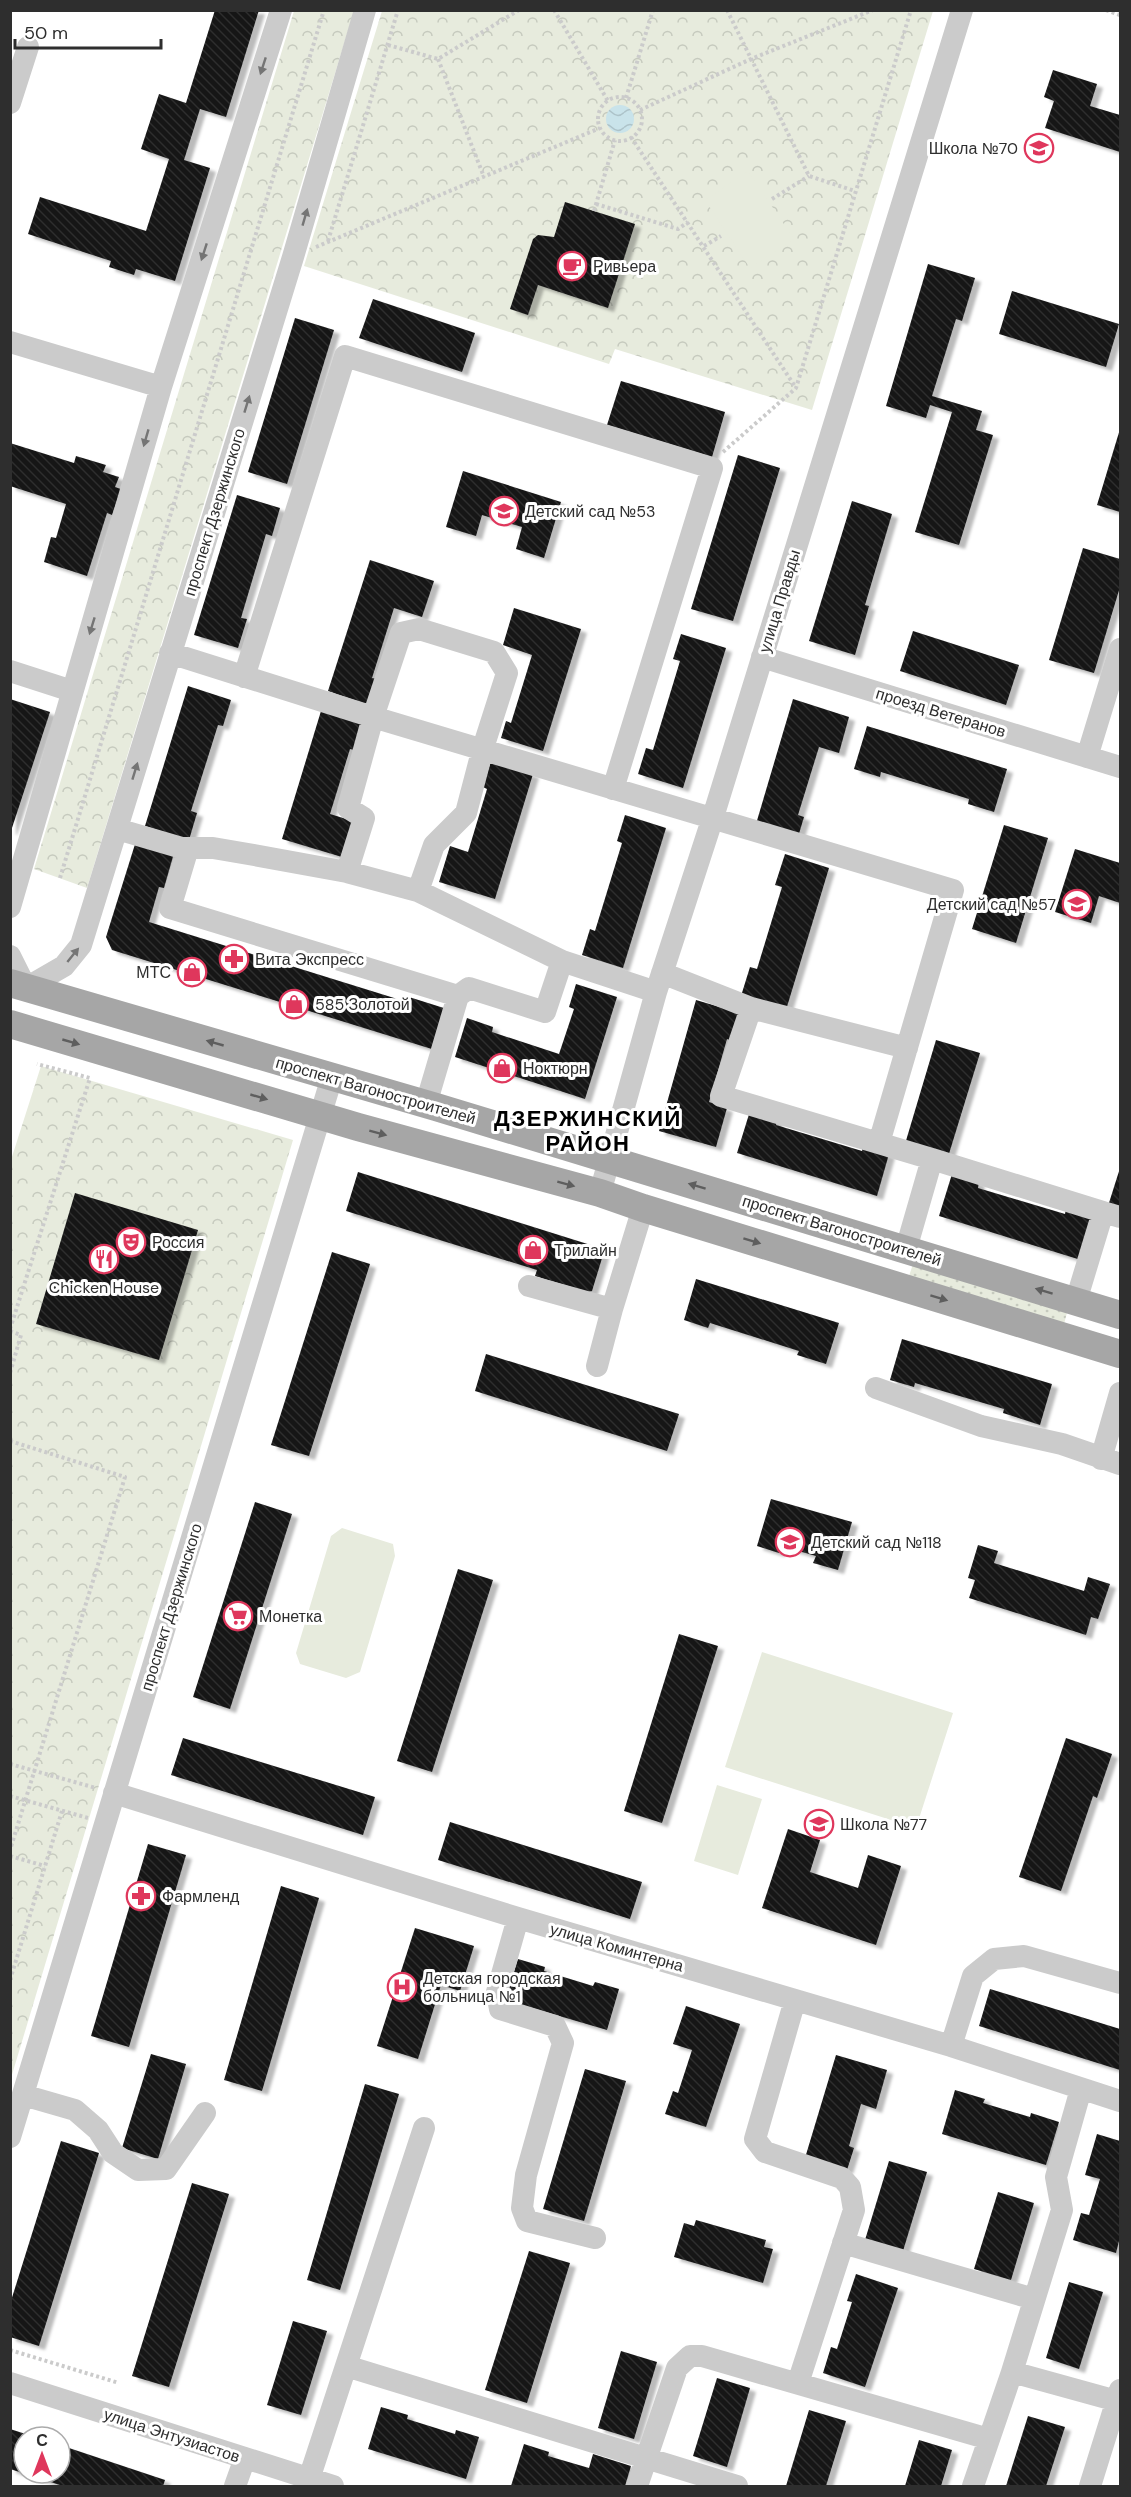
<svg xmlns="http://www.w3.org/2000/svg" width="1131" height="2497" viewBox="0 0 1131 2497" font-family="'DM Sans',sans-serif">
<defs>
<pattern id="grass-dots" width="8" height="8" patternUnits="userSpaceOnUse" patternTransform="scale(1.5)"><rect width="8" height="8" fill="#e7ebdd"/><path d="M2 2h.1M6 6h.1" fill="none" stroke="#c6cabe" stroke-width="1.8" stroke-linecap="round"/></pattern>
<pattern id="park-crowns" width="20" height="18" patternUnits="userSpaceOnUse" patternTransform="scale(1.5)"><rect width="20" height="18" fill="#e7ebdd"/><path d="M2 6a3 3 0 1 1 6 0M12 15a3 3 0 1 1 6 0" fill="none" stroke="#c6cabe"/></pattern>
<pattern id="water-waves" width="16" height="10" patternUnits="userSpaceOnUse" patternTransform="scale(1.5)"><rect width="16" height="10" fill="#c9e3ea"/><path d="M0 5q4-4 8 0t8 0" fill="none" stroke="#adc3c9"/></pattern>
<pattern id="building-back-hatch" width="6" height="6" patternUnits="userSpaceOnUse" patternTransform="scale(1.5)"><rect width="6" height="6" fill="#151515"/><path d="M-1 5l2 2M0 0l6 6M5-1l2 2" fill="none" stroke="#2f2f2f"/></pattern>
<filter id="shadow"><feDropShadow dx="6" dy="4" stdDeviation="1.5" flood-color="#0004"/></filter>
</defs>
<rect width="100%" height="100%" fill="#fff"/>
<path fill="url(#grass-dots)" d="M914,1261L1068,1309L1064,1324L909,1276Z"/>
<path fill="url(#park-crowns)" d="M294,11H354L87,888L34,869Z
M382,11H933L812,410L615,349L609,364L304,266Z
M41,1066L293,1140L11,2078L10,1163Z"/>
<path fill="#e7ebdd" d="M748,171L794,239L750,268L705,200Z
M342,1528L393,1544L395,1556L360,1672L346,1678L300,1664L296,1653L331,1536Z
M762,1652L953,1713L916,1828L725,1767Z
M717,1785L762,1799L738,1875L694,1861Z"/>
<path fill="url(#water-waves)" d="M606 119a14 14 0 1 1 28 0a14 14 0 1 1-28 0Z"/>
<path fill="url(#building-back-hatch)" filter="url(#shadow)" d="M215,10H259L226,117L200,109L184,160L210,168L175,281L136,269L134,275L109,267L111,261L28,234L40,197L146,231L169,159L141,149L159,94L186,103Z
M1053,70L1097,84L1090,106L1120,115V152L1045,128L1054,101L1044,97Z
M565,202L635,224L608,308L538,285L528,315L510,309L533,239L538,235L554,237Z
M928,264L975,278L962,321L956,319L932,396L982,411L976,430L993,435L959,545L915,532L952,412L930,405L926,418L886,406Z
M1012,291L1119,324L1106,367L999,334Z
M373,299L475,333L462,372L359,338Z
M295,318L334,330L287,484L248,472Z
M621,381L725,412L712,457L607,425Z
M1120,429V512L1097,505Z
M10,443L74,463L76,456L106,465L103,472L119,477L115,487L121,489L112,515L107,513L87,576L44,562L51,537L56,538L66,504L10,486Z
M738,455L780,468L733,621L691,609Z
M463,471L561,502L544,558L516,549L522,527L482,515L476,536L446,527Z
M237,495L280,508L272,536L266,534L241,618L247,619L238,648L194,635Z
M852,501L892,514L865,605L869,606L855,655L809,641Z
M1083,548L1120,559V587L1094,673L1049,660Z
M370,560L434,581L422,617L394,608L372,678L377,679L369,705L328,691Z
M514,608L581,629L543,751L501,738L506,721L511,723L532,655L503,645Z
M913,631L1019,665L1006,705L900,671Z
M681,634L726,648L683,788L638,774L646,748L653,750L680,661L673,659Z
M188,686L231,700L223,726L218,725L191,811L197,813L189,840L145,826Z
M10,699L50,712L11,831H10Z
M793,699L849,717L839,753L819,747L798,815L804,817L795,847L753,834Z
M321,711L362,723L354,750L350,749L330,814L353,821L342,857L282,839Z
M867,726L1007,769L994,812L968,804L969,799L881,772L880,777L854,769Z
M491,761L533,774L495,899L439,882L450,846L468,852L487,789L483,787Z
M625,815L666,828L623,968L582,955L590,929L595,931L622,843L617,841Z
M1004,825L1048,838L1016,943L972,929Z
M136,841L174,853L164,888L159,887L149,922L407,1002L409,997L447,1009L435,1050L112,950L106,937Z
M1075,849L1120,863V903L1099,896L1091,923L1055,912Z
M785,854L829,868L786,1010L741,996L750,967L757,969L782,887L775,885Z
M576,984L617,997L585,1099L455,1057L467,1018L493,1027L492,1032L559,1054L574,1009L569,1007Z
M696,1000L740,1013L732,1041L727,1039L709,1102L727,1108L716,1147L659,1131Z
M936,1040L980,1053L948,1157L905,1144Z
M750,1111L777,1120L776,1125L862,1151L863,1146L889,1154L877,1196L737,1153Z
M1120,1168V1210L1108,1206Z
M358,1172L597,1247L603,1255L592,1291L588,1292L535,1276L537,1270L346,1211Z
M952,1174L979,1182L978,1188L1065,1214L1066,1209L1094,1218L1081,1260L939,1216Z
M75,1193L198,1230L159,1360L36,1324Z
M332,1252L370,1264L309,1456L271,1445Z
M696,1279L839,1323L826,1364L797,1355L799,1351L710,1323L708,1328L684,1320Z
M902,1339L1052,1384L1040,1425L1003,1413L1004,1409L915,1383L914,1387L890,1380Z
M486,1354L679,1414L667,1451L475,1391Z
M771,1499L852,1522L838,1570L813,1563L816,1556L781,1546L779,1553L757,1546Z
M255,1502L292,1514L230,1709L193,1697Z
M978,1545L998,1551L994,1563L1084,1591L1088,1577L1110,1584L1098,1619L1091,1617L1086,1635L969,1598L975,1580L968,1578Z
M458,1569L493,1580L432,1772L397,1761Z
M679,1634L718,1646L662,1823L624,1811Z
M183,1738L375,1797L363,1835L171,1775Z
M1066,1738L1112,1754L1097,1798L1093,1796L1061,1891L1019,1877Z
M450,1822L642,1882L630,1919L438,1860Z
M788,1829L820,1840L810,1872L858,1888L868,1855L901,1866L876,1945L762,1908Z
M148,1844L186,1855L129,2047L91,2036Z
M281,1886L319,1898L262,2091L224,2080Z
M415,1928L474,1946L460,1991L441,1985L418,2059L377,2046Z
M518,1959L545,1967L544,1971L593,1986L595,1982L619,1989L607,2030L505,2000Z
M990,1989L1120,2029V2070L979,2026Z
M686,2006L740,2024L706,2127L665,2114L673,2091L678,2093L692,2050L673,2044Z
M151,2054L186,2064L158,2159L122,2148Z
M836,2055L887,2070L876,2109L861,2104L849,2146L854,2148L847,2170L805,2158Z
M585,2069L626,2081L584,2221L543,2209Z
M365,2084L399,2094L340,2290L307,2280Z
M955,2090L985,2099L983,2103L1030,2117L1031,2113L1059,2122L1046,2165L942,2134Z
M1097,2134L1120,2141V2237L1116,2253L1073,2240L1081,2213L1089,2215L1100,2179L1085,2175Z
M61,2141L99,2153L39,2346L10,2337V2304Z
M889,2161L927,2172L903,2251L865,2240Z
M192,2183L229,2194L169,2387L132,2376Z
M998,2192L1034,2203L1011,2280L974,2269Z
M696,2220L766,2240L764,2247L773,2249L763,2283L674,2257L684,2223L694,2226Z
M529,2251L570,2263L527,2403L485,2390Z
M856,2274L898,2288L865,2387L823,2373L831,2347L837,2349L852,2302L847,2301Z
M1069,2282L1103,2292L1079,2369L1046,2358Z
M293,2321L327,2331L301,2415L267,2405Z
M621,2351L657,2362L634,2439L598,2428Z
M717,2378L750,2388L727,2467L693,2456Z
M381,2407L408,2415L407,2419L455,2434L456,2430L479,2437L466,2479L368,2449Z
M809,2410L846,2421L826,2486H786Z
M1028,2416L1065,2427L1046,2486H1006Z
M10,2429L35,2437H24V2473H60V2445L165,2480L163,2486H63L10,2469Z
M919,2440L952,2450L941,2486H905Z
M524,2444L549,2452L548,2456L589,2468L593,2454L631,2466L625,2486H511Z"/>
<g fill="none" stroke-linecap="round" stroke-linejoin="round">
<path stroke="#cbcbcb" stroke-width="4" stroke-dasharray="3 3" stroke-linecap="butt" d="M554,10L608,101
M727,10L809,176L855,191
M1106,10L1120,15
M388,45L438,59L519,10
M438,59L484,177
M598 119a22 22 0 1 1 44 0a22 22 0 1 1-44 0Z
M626,98L653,10
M640,110L751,59L873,10
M631,137L796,388
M772,199L809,176
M596,204L678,229L688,222
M594,211L615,140
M328,241L398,10
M704,246L721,236
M316,247L600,128
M723,452L796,388L911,10
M60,878L324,10
M10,1329L90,1078L37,1064
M10,1331L21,1335L10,1373
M10,1441L125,1477L10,1850
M10,1764L96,1788
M10,1796L88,1818
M10,1856L45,1866
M10,1980L62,1811
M10,2350L119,2383"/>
<path stroke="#cbcbcb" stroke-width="22" d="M10,103L28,47
M10,342L161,387
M170,653L373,717L953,890L879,1143
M762,657L1120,767
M10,671L72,691
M244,677L345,356L712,468L613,789
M1087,757L1120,649
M117,829L182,848H213L254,855L347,872L418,891L562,961L656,992
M188,848L170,908L458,996
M347,872L364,818L348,808L373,717L401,633L419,629L494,652L507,673L483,748L466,813L434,845L418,891
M10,907L161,387L281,10
M10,956L26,988L64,966L81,945L293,257L365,10
M662,973L751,1008L721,1096L932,1159L906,1249
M751,1008L907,1048
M426,1104L458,996L469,988L545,1012L562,961
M932,1159L1103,1212
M600,1193L656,992L713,817L962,10
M529,1286L612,1309L643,1208
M1076,1301L1103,1212L1120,1217
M597,1366L612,1309
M876,1388L981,1426L1062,1444L1120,1464
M1101,1459L1120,1393
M114,1793L518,1918L951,2046L1120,2101
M518,1918L497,1992L500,2009L555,2026L563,2043L526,2175L522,2208L527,2221L595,2238
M795,2000L755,2139L765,2152L842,2178L850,2187L854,2210L798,2383
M951,2046L973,1976L994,1959L1024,1956L1120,1983
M23,2095L75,2110L98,2130L113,2153L138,2170L166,2169L205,2113
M10,2137L332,1077
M843,2243L1034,2299
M346,2366L737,2486
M1012,2372L1117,2401
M10,2383L333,2486
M309,2479L424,2128
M235,2486L245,2458
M637,2486L677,2368L690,2356H702L989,2439
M973,2486L1012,2372L1062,2210L1056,2177L1081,2089
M1090,2486L1120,2390"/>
<path stroke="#a6a6a6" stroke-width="28" d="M10,983L436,1107L1120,1315
M10,1024L358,1127L600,1193L643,1208L1120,1354"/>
</g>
<defs><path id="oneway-solid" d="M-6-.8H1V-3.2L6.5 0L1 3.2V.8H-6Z" transform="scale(1.5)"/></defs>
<g fill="#757575">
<use href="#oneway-solid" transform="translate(263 66) rotate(108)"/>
<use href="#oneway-solid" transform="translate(305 217) rotate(-74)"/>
<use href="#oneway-solid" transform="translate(204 252) rotate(108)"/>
<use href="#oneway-solid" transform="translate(247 404) rotate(-73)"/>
<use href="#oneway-solid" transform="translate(146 438) rotate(106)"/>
<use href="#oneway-solid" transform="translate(92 626) rotate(107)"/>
<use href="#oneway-solid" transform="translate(135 771) rotate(-73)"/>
<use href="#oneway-solid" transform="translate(73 955) rotate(-51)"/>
</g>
<g fill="#5e5e5e">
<use href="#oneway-solid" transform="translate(71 1042) rotate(16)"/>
<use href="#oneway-solid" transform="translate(215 1043) rotate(-164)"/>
<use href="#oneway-solid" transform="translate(259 1097) rotate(16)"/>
<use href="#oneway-solid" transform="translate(378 1133) rotate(15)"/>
<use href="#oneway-solid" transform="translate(566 1184) rotate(15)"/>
<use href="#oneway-solid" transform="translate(697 1186) rotate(-163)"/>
<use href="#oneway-solid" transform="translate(752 1241) rotate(17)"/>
<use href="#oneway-solid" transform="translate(1044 1291) rotate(-163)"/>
<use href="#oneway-solid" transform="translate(939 1298) rotate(17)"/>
</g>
<defs>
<g id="school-ring" transform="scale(1.5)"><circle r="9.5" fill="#fff" stroke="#df375c" stroke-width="1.5"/><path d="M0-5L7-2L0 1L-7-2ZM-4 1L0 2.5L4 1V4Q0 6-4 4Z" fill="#df375c"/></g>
<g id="cafe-ring" transform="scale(1.5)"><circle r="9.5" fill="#fff" stroke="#df375c" stroke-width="1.5"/><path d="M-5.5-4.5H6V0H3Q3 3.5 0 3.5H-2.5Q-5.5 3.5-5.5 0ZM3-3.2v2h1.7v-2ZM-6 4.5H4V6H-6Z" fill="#df375c"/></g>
<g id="pharmacy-ring" transform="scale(1.5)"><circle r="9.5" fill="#fff" stroke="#df375c" stroke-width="1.5"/><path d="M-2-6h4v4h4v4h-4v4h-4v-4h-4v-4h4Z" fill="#df375c"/></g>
<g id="shop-ring" transform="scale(1.5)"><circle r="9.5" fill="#fff" stroke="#df375c" stroke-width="1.5"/><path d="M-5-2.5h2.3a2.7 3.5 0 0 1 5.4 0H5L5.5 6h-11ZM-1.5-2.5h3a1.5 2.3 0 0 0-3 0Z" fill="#df375c"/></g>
<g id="theatre-ring" transform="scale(1.5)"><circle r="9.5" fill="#fff" stroke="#df375c" stroke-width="1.5"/><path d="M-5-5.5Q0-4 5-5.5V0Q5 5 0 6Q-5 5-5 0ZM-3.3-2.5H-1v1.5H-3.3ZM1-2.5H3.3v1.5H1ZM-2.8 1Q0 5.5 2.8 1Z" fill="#df375c"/></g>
<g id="restaurant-ring" transform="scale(1.5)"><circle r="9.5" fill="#fff" stroke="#df375c" stroke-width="1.5"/><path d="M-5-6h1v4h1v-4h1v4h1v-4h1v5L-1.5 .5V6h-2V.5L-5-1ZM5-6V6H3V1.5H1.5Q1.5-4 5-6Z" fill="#df375c"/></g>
<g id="supermarket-ring" transform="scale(1.5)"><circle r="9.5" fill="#fff" stroke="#df375c" stroke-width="1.5"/><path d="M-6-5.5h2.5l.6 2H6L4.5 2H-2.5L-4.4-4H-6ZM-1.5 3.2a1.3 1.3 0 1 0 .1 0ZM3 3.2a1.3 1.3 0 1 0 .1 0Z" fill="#df375c"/></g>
<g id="hospital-ring" transform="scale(1.5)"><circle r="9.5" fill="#fff" stroke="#df375c" stroke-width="1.5"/><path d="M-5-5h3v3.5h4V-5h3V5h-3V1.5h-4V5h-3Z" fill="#df375c"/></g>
</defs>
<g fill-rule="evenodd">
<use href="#school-ring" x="1039" y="148"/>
<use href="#cafe-ring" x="572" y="266"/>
<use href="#school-ring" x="504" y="511"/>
<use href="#school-ring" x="1077" y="904"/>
<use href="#pharmacy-ring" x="234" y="959"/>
<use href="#shop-ring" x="192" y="972"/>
<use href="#shop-ring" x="294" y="1004"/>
<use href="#shop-ring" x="502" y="1068"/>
<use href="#theatre-ring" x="131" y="1242"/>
<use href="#shop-ring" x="533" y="1250"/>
<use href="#restaurant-ring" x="104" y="1259"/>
<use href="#school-ring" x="790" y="1542"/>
<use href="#supermarket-ring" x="238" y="1616"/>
<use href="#school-ring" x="819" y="1824"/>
<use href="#pharmacy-ring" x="141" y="1896"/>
<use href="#hospital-ring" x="402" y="1987"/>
</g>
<g text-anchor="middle" stroke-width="6" stroke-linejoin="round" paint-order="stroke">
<g font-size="16" fill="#2e2e2e" stroke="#fff" text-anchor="start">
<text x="1018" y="154" text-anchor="end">Школа №70</text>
<text x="593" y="272">Ривьера</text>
<text x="525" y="517">Детский сад №53</text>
<text x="1056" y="910" text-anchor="end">Детский сад №57</text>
<text x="255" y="965">Вита Экспресс</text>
<text x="171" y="978" text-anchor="end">МТС</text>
<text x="315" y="1010">585 Золотой</text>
<text x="523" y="1074">Ноктюрн</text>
<text x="152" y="1248">Россия</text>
<text x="554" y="1256">Трилайн</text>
<text x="104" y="1293" text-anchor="middle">Chicken House</text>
<text x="811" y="1548">Детский сад №118</text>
<text x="259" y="1622">Монетка</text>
<text x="840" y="1830">Школа №77</text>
<text x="162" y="1902">Фармленд</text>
<text x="423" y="1984">Детская городская<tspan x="423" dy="18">больница №1</tspan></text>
</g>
<g font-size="16" fill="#2e2e2e" stroke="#fff">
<text transform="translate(214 512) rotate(-73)" y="6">проспект Дзержинского</text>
<text transform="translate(779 601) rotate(-73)" y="6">улица Правды</text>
<text transform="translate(941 712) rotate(17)" y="6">проезд Ветеранов</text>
<text transform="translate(376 1090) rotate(16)" y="6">проспект Вагоностроителей</text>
<text transform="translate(842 1230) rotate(17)" y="6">проспект Вагоностроителей</text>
<text transform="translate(171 1607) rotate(-73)" y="6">проспект Дзержинского</text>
<text transform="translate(617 1947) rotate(16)" y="6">улица Коминтерна</text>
<text transform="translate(172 2435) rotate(18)" y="6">улица Энтузиастов</text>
</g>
<g font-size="22" font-weight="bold" letter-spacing="1.5" fill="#000" stroke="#fff">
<text x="588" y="1126">ДЗЕРЖИНСКИЙ<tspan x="588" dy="25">РАЙОН</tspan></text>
</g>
</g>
<rect width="1131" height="2497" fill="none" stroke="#2e2e2e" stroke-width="24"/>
<g transform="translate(42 2455)"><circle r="28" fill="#ffffff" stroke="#ababab" stroke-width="1.5"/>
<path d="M0-4.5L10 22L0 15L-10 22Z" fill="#df375c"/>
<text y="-9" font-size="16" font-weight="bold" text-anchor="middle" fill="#2e2e2e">С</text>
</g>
<path d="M15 39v9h146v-9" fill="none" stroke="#2e2e2e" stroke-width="3"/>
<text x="24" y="39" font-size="18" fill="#2e2e2e" stroke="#ffffff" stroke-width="4.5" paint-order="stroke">50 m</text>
</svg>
